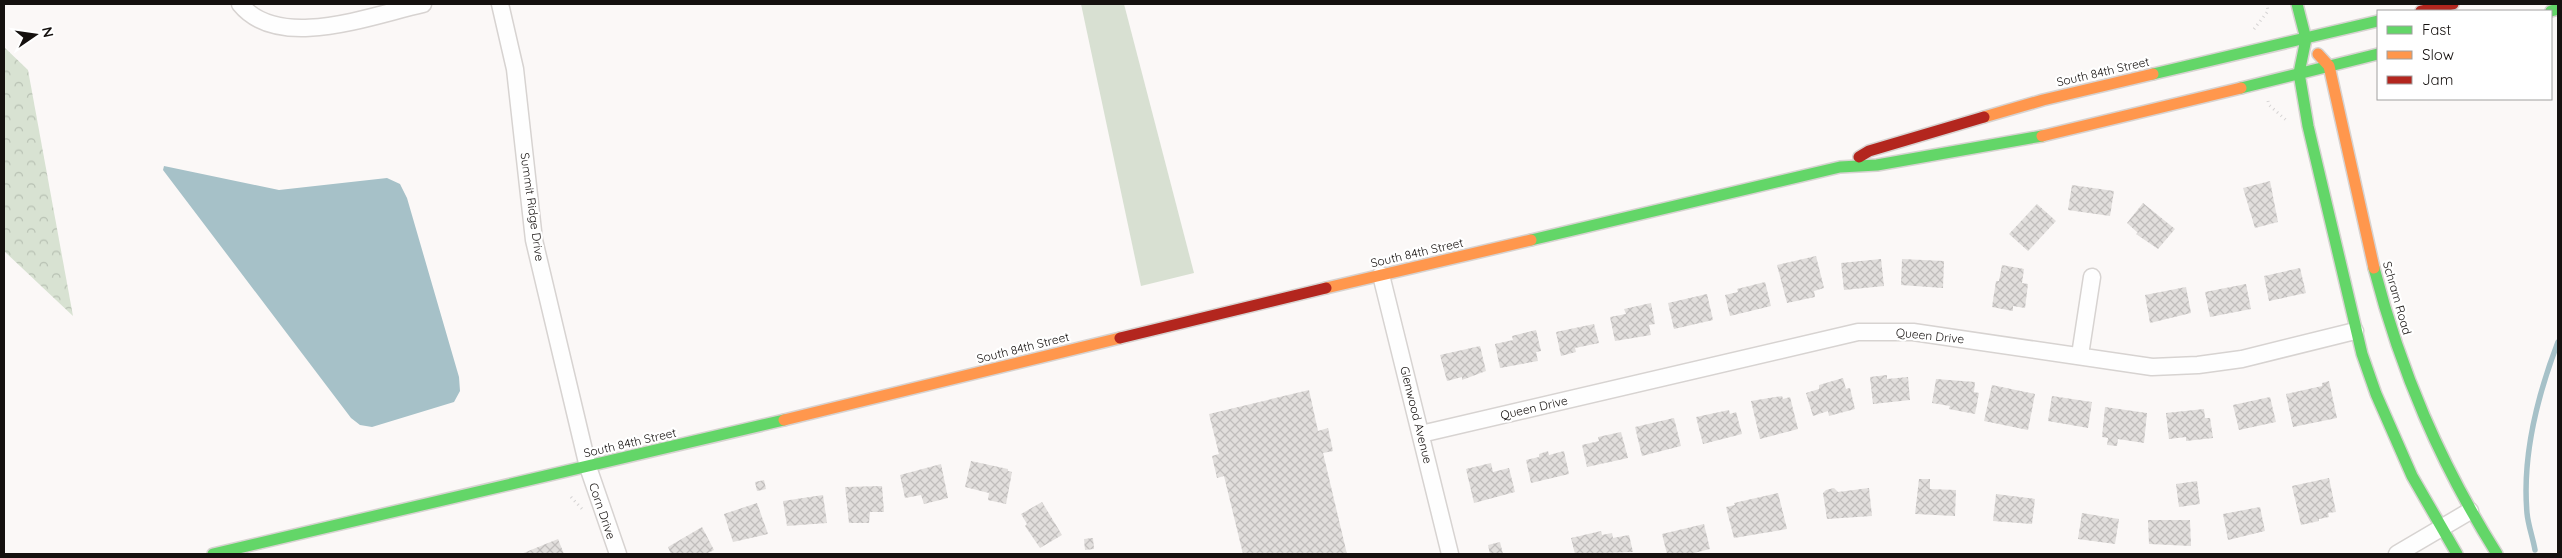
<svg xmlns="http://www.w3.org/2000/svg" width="2562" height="558" viewBox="0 0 2562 558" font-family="Quicksand,sans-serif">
<defs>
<pattern id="forest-crowns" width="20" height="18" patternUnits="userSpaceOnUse" patternTransform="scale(1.25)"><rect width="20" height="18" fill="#d8e2d2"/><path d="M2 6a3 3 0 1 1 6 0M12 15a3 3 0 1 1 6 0" fill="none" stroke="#b8c1b3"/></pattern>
<pattern id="building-cross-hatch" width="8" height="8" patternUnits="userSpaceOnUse" patternTransform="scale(1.25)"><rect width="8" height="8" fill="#e1dedc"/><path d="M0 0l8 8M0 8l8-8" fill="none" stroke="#c0bdbc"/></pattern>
</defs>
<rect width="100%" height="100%" fill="#fbf8f7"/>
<path fill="#d8e0d2" d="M1081,4H1124L1194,273L1141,286Z"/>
<path fill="url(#forest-crowns)" d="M4,47L28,70L73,316L4,251Z"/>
<path fill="#a6c1c8" d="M164,166L279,190L387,178L400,184L407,198L459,377L460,391L454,402L372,427L360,425L351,418L163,170Z"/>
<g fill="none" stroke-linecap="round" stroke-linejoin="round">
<path stroke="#a6c1c8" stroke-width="5.5" d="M2535,550C2533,538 2528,525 2527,513C2522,456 2538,394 2558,342"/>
</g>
<path fill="url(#building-cross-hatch)" d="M2270,181L2278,222L2255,228L2243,188Z
M2072,185L2114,191L2110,216L2068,210Z
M2143,203L2175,229L2158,249L2136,234L2138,233L2127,223Z
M2037,204L2056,221L2028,251L2009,234Z
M1816,256L1824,288L1814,291L1815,297L1787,303L1777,265Z
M1881,259L1884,286L1844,290L1841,263Z
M1902,259L1944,261L1943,288L1901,285Z
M2002,265L2024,269L2022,283L2028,284L2025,308L2013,306V311L1992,307L1996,281H1999Z
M2300,268L2306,293L2269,301L2264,276Z
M1765,282L1771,306L1730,316L1725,295L1738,292L1737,289Z
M2246,284L2251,309L2210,317L2205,292Z
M2186,287L2191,313L2150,323L2145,295Z
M1707,294L1713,320L1674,329L1668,303Z
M1651,303L1655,324L1649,325L1651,335L1615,341L1610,317L1626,314L1624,309Z
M1594,324L1599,343L1575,348L1576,352L1561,356L1556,332Z
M1536,330L1541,351L1536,352L1538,361L1500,368L1495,344L1513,340L1512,336Z
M1480,346L1486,371L1462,380V377L1447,381L1440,355Z
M1887,375V379L1908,377L1910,400L1873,404L1870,377Z
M1843,378L1846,389L1850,388L1855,409L1829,416L1828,411L1813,416L1806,393L1819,389V385Z
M1936,379L1975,382L1974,392L1979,393L1975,414L1949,409L1950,406L1932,403Z
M2329,381L2337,418L2293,427L2286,394L2322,386V383Z
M1992,385L2035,394L2028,430L1984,421Z
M1309,390L1318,431L1328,428L1333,451L1323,453L1347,554H1243L1224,476L1217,478L1212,456L1219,454L1209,414Z
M1782,396L1783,399L1790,397L1798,429L1760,439L1751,401Z
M2052,396L2092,402L2088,428L2048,421Z
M2270,397L2276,422L2239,430L2233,405Z
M2105,407L2147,413L2144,443L2118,439L2117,446L2107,445L2108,438L2102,437Z
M2204,409L2205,418H2210L2213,438L2186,441V437L2169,439L2166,413Z
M1729,410L1730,414L1736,412L1742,434L1703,444L1696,417Z
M1674,418L1681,446L1642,456L1635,427Z
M1621,432L1628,458L1587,467L1582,445L1599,441L1598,437Z
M1548,451L1549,455L1564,451L1569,474L1531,483L1526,460L1539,457V454Z
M971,461L1008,469V471L1012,472L1006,504L988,500L989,493L965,487Z
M1491,463L1493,472L1509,468L1515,492L1474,503L1466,469Z
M941,464L948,498L924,504L921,495L905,498L900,475Z
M2329,478L2336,512L2328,513L2329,517L2319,519V521L2301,525L2292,486Z
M1919,479H1930V489L1956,490L1955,516L1915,514Z
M764,480L766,489L757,491L755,482Z
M2197,481L2200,504L2179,507L2176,484Z
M882,486L884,512H870L869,523H849L845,487Z
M1834,488L1838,492L1869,488L1872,516L1827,519L1823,493L1826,490Z
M1778,493L1787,529L1734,538L1726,507L1735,505L1734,503Z
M1996,494L2035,499L2032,524L1993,521Z
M823,495L827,523L787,526L783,501Z
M1042,502L1062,535L1040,548L1025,526L1027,524L1021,514Z
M757,503L768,534L733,542L724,514Z
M2260,507L2265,531L2228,540L2223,514Z
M2082,513L2119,519L2115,544L2078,539Z
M2148,520H2190L2191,546L2149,544Z
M1704,524L1710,549L1690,554H1667L1662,534Z
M702,527L714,550L706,554H671L668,547Z
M1601,531L1602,535L1612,533L1613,538L1629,535L1633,552L1575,554L1571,538Z
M1093,538L1094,549L1085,550L1084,539Z
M558,539L564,554H521Z
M1500,542L1503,554H1490L1488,545Z"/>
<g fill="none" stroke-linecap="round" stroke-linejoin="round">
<g stroke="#d7d3d1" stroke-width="19">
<path id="street" d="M240,4C279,52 372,15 423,4
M500,4L515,69L534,240L588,467L618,554
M1381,275L1450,554
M2080,355L2092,277
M1421,434L1858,332H1913L2152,367L2198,365L2242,359L2355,331
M2397,554L2470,511"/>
</g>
<g stroke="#d7d3d1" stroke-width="14">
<path id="fast" d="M2297,4L2306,39L2299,73L2308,126L2362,354L2376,394L2412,476L2457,554
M2551,11L2558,9
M2153,74L2378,21
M2241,88L2378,54
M1531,240L1840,167L1877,165L2042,136
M2374,268C2401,372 2440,463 2497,554
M213,554L784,420"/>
</g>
<g stroke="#d7d3d1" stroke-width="14">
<path id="slow" d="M2318,54L2329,66L2374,268
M1984,117L2043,100L2153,74
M2042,136L2241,88
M1326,288L1531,240
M784,420L1120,338"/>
</g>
<g stroke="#d7d3d1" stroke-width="14">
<path id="jam" d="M2421,11L2453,4
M1859,157L1869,151L1984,117
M1120,338L1326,288"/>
</g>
<path stroke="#d5d3d3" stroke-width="3" stroke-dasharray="1 4" stroke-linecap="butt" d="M2254,29L2268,11L2267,4
M2268,101L2269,105L2286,120
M571,497L583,510"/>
<use href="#street" stroke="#fefefe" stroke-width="16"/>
<use href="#fast" stroke="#63d668" stroke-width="11"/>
<use href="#slow" stroke="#ff974d" stroke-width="11"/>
<use href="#jam" stroke="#b3261e" stroke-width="11"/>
</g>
<g text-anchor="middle" stroke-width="4.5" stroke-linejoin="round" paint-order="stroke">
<g font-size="12" fill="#15110f" stroke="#fff">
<text transform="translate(2103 72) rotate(-13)" y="4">South 84th Street</text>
<text transform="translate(532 207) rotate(82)" y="4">Summit Ridge Drive</text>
<text transform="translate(1417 253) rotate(-13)" y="4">South 84th Street</text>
<text transform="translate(2397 298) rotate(74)" y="4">Schram Road</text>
<text transform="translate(1930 336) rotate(6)" y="4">Queen Drive</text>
<text transform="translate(1023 348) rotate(-14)" y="4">South 84th Street</text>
<text transform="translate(1534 408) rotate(-13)" y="4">Queen Drive</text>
<text transform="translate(1416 415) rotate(76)" y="4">Glenwood Avenue</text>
<text transform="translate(630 443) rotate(-13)" y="4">South 84th Street</text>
<text transform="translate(602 511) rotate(71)" y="4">Corn Drive</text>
</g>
</g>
<rect width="2562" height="558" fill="none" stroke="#15110f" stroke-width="10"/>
<rect x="2377" y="10" width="175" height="90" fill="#ffffff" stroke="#a1a09f"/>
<rect x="2387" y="26" width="25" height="8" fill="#63d668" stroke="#a1a09f"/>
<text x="2422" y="35" font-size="15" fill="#15110f">Fast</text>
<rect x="2387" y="51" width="25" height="8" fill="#ff974d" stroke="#a1a09f"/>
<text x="2422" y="60" font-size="15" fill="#15110f">Slow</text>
<rect x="2387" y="76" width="25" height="8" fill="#b3261e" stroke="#a1a09f"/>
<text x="2422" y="85" font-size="15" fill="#15110f">Jam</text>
<g transform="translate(35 35) rotate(77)" stroke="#ffffff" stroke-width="4" paint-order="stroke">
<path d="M0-4L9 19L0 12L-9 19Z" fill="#15110f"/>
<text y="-8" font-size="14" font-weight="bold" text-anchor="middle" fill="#15110f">N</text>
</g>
</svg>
